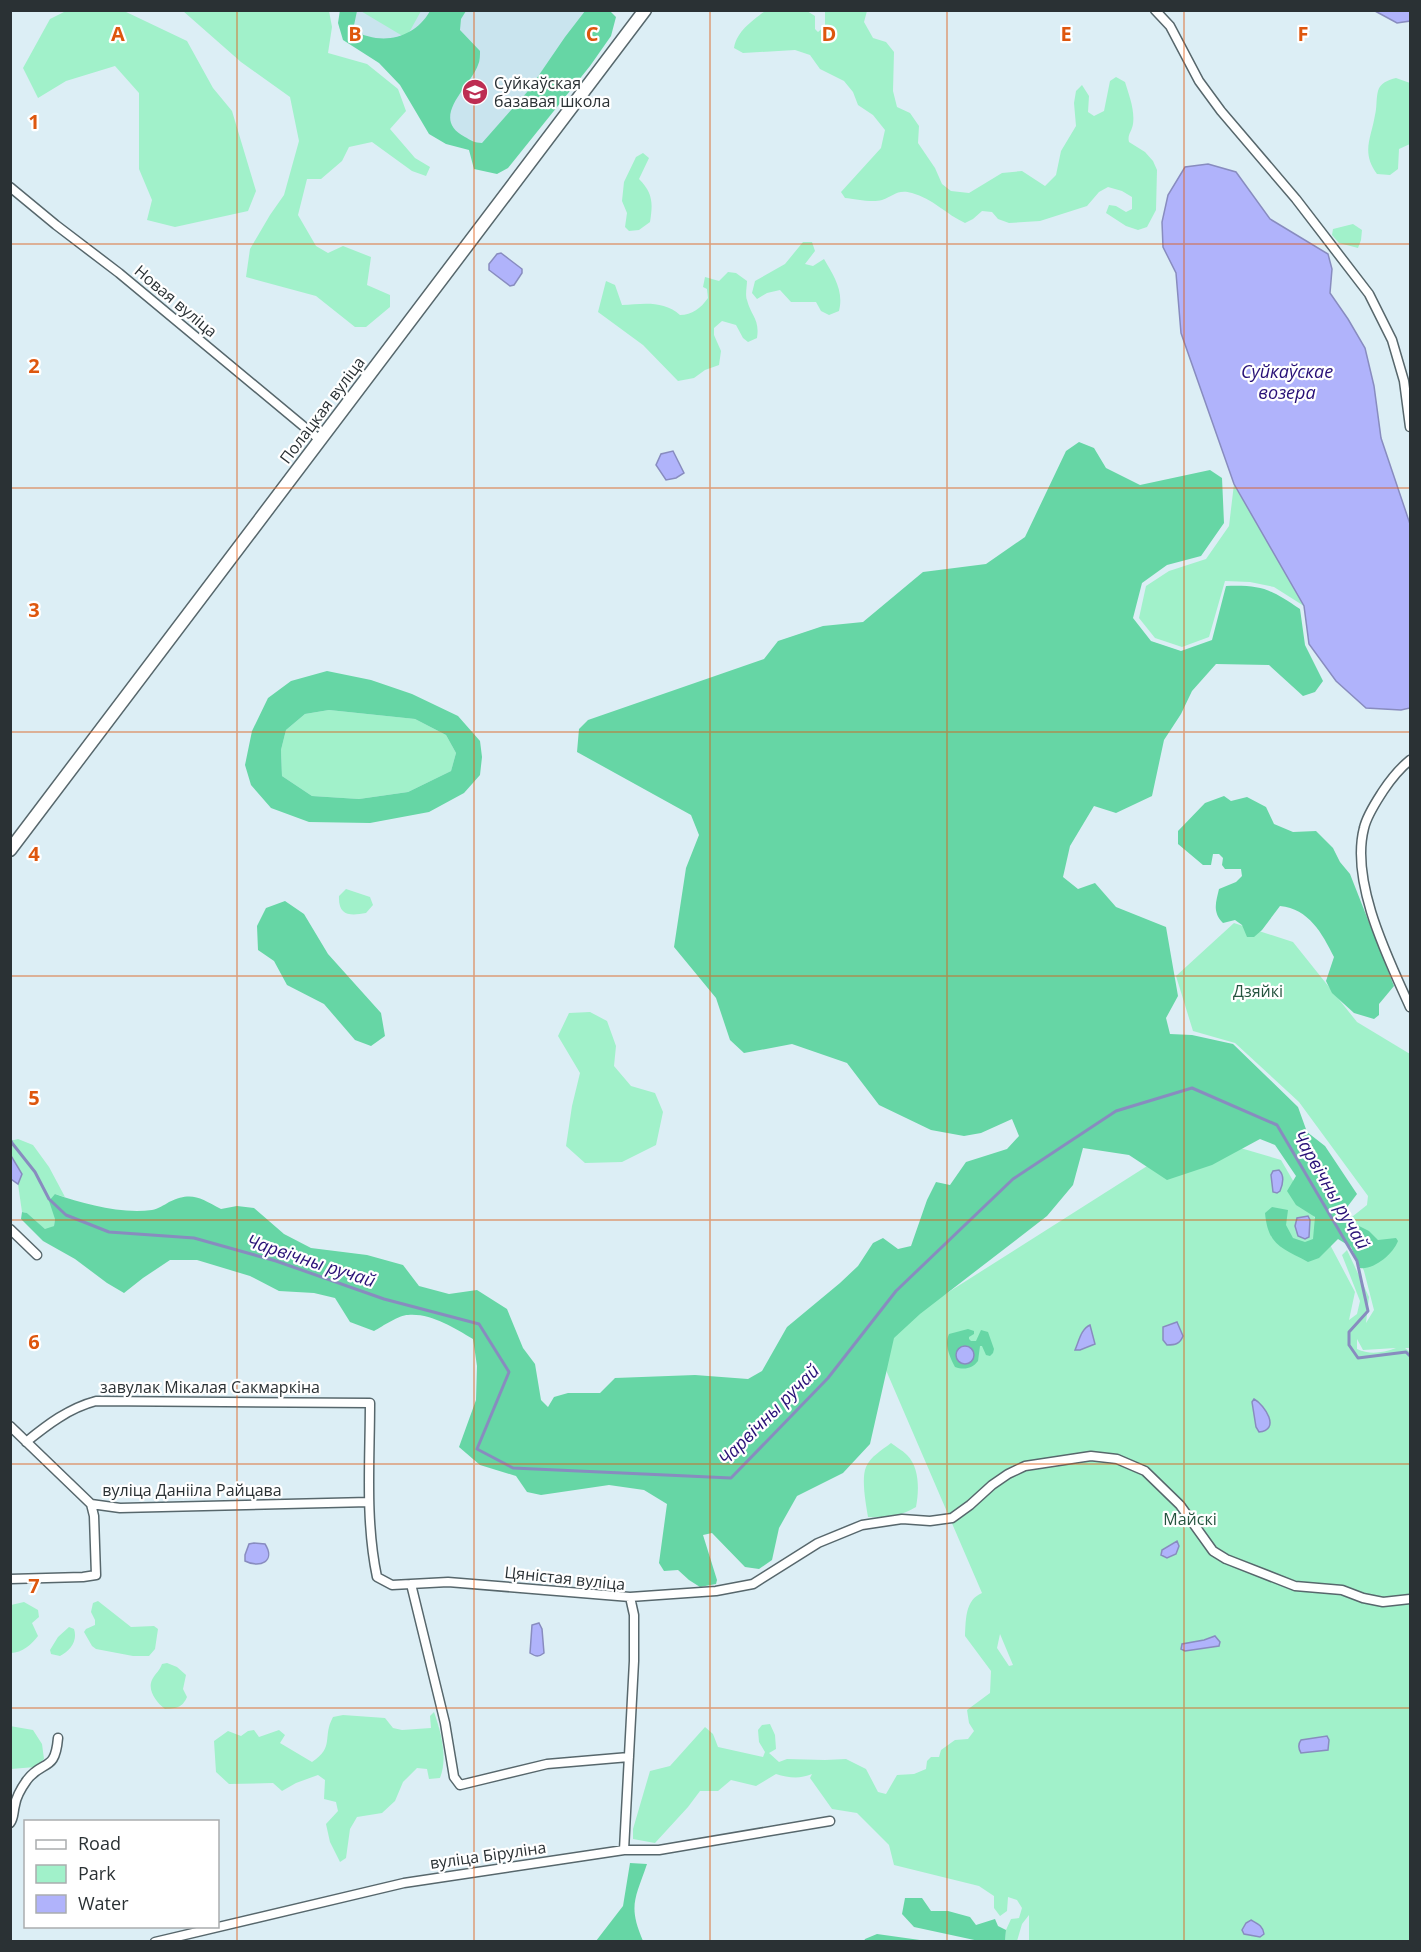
<svg xmlns="http://www.w3.org/2000/svg" width="1421" height="1952" viewBox="0 0 1421 1952" font-family="'Open Sans',sans-serif">
<rect width="100%" height="100%" fill="#dceef5"/>
<path fill="#c9e4ee" d="M349,11H600L478,154L431,121L439,108L339,28Z"/>
<path fill="#a1f1ca" fill-rule="evenodd" d="M359,10L421,11L406,38Z
M66,11H124L187,41L213,88L232,111L256,191L248,211L175,227L147,220L152,200L139,169V93L115,66L66,81L38,98L23,68L50,19Z
M183,11H329L332,27L328,53L367,64L398,89L406,111L390,129L415,158L430,167L426,176L412,171L372,142L349,147L342,161L321,179H307L298,215L316,246L328,253L343,246L371,257L367,285L390,295V307L366,327H355L316,296L246,277L250,249L270,215L284,195L299,141L290,97L241,62Z
M765,11H807L815,16V29L818,32L825,26V11H867L864,22L873,38L886,42L894,52L893,91L897,107L910,113L919,126L918,143L935,168L942,184L951,191L969,193L1002,173L1022,171L1045,186L1056,175L1061,151L1076,126L1074,103L1076,91L1082,85L1089,96L1088,112L1094,116L1104,111L1110,81L1116,77L1125,82C1129,95 1135,110 1133,124C1132,131 1127,135 1129,142L1145,152L1153,161L1157,170L1156,210L1147,227L1138,230L1126,226L1106,213L1109,205L1116,206L1126,212L1132,209V197L1122,191L1108,187L1099,192L1087,206L1040,221L1009,223L998,219L992,212L982,211L973,219L965,223C947,215 932,198 912,193C897,189 894,196 882,200C872,203 855,199 845,198L841,192L881,148L885,130L873,115L858,105L853,92L844,81L820,69L810,55L795,50L743,53L734,48C737,31 752,21 765,11Z
M1396,78L1410,83V144L1399,149L1398,169L1390,175L1377,174C1361,152 1371,139 1375,115C1377,108 1376,98 1378,91C1380,83 1388,80 1396,78Z
M643,153L649,158L639,179C653,193 653,203 650,222L639,230L629,231L625,227L627,213L622,201L624,182L636,157Z
M1353,224L1362,230L1361,240L1358,248L1339,243L1332,235L1333,229Z
M803,242H812L815,251L805,264L813,266L824,259C834,276 844,291 839,311L829,315L821,311L816,302H791L780,290L767,293L757,299L752,293L755,281L785,264Z
M728,272L736,273L747,281C747,286 745,295 747,300C751,316 760,319 757,338L748,342L743,338L736,325L722,321L714,328V335L721,351L719,365L705,370L694,378L678,381L643,345L598,312L606,281L615,285L622,305C643,304 663,300 680,315C692,315 701,308 708,298L707,289L703,287L705,277L719,281Z
M1234,484L1304,606L1274,587L1250,582L1225,581L1209,637L1182,647L1155,638L1139,618L1146,586L1169,571L1206,559L1229,526Z
M329,710L415,719L446,735L456,753L451,771L408,792L359,799L312,796L282,776L281,750L286,730L305,714Z
M346,889L370,897L373,905L366,913C350,916 338,916 339,896Z
M1234,923L1293,942L1357,1022L1410,1054V1348H1405L1410,1352V1941H1029V1915L1022,1924L1017,1941H1005L1006,1930L1011,1919L1019,1918L1022,1908L1017,1900L1008,1897L1007,1911L1000,1916L994,1908V1896L979,1886L894,1865L889,1845L857,1813L832,1809L810,1778L812,1774C800,1779 789,1778 776,1774L756,1786L731,1780L718,1791H700L688,1807L655,1843L633,1839V1829L650,1771L670,1766L705,1727L713,1734L718,1747L763,1757L765,1752L759,1742L758,1730L762,1725L770,1724L775,1735L776,1749L769,1753L779,1762L787,1759L825,1760L846,1759L866,1769L878,1792L886,1794L897,1775L914,1774L926,1769L927,1761L931,1757H939L941,1750L955,1740L968,1739L974,1731L969,1723L967,1710L990,1693L991,1671L965,1636C966,1619 965,1600 982,1593L873,1340L1196,1135L1281,1160L1327,1239L1355,1292L1349,1320L1357,1314L1360,1301L1342,1255L1347,1250L1369,1297L1366,1323L1374,1310L1364,1271L1343,1224L1367,1205L1368,1196L1299,1102L1235,1043L1193,1031L1176,976ZM1357,1339L1363,1350L1396,1348C1382,1353 1370,1355 1357,1349ZM1000,1634L1013,1665L1009,1666L997,1648Z
M590,1012L607,1021L616,1046L614,1066L631,1086L655,1093L663,1112L656,1145L622,1162L585,1163L566,1146L572,1106L580,1073L558,1036L569,1013Z
M18,1139L33,1145L49,1167L65,1197L55,1194V1219L54,1226L46,1230L27,1213L22,1212L18,1184L22,1174L11,1154L10,1141Z
M891,1443C896,1447 902,1450 907,1455C920,1468 919,1491 916,1507C899,1517 887,1518 868,1517C866,1504 861,1479 866,1467C870,1457 882,1450 891,1443Z
M98,1601L131,1627L154,1626L158,1629L155,1649L149,1656H133L96,1649L92,1646L84,1632L86,1629L95,1625V1620L91,1612L93,1603Z
M24,1602L38,1610L39,1617L32,1623L38,1636C32,1644 22,1653 11,1653V1605Z
M69,1627L74,1629C78,1641 70,1651 60,1656L51,1654L50,1650L58,1637Z
M167,1663L177,1667L186,1675L183,1689L187,1697C182,1708 177,1708 165,1709C156,1702 146,1689 153,1678C156,1673 160,1670 162,1664Z
M434,1712C441,1732 448,1758 440,1778L429,1779L427,1769L417,1768L403,1782L395,1801L382,1813L357,1817L350,1829L346,1858L340,1862L330,1842L326,1824L338,1811L336,1802L324,1799L325,1780L318,1775L296,1783L282,1791L273,1783L229,1784L216,1772L214,1741L228,1731L241,1736L248,1731L254,1730L259,1737L279,1730L285,1735L280,1743L312,1762C335,1747 322,1737 333,1717L343,1715L385,1718L393,1728L402,1730L431,1728L430,1716Z
M10,1726L33,1730L42,1744L44,1759L35,1767L11,1769Z"/>
<path fill="#66d6a5" fill-rule="evenodd" d="M340,10L357,11L353,30C381,46 414,39 430,11H466L461,19L460,30L480,51C480,55 480,61 478,65C471,86 428,118 465,137C470,140 475,143 482,143L528,91L565,37L585,11H610L616,17L611,36L590,66L508,168L497,174L474,169L469,150L446,144L429,134L400,85L379,63L343,40L338,23Z
M1079,442L1094,448L1106,468L1140,485L1210,470L1222,478L1224,523L1201,556L1167,565L1142,583L1133,618L1151,641L1181,651L1212,640L1226,586C1263,585 1270,589 1300,609L1305,645L1323,681L1315,692L1303,696L1269,665L1216,664L1192,691L1181,714L1164,740L1152,796L1116,813L1094,806L1070,846L1063,877L1078,889L1095,883L1116,907L1166,927L1178,996L1166,1018L1170,1034L1192,1035L1233,1044L1298,1107L1307,1132L1325,1146L1357,1194L1345,1210L1357,1225L1369,1231L1378,1240L1396,1238L1398,1241C1393,1254 1374,1270 1360,1268L1351,1247L1338,1239L1319,1258L1308,1262C1282,1248 1268,1246 1265,1213L1272,1207L1288,1210L1286,1225L1293,1238L1305,1242L1313,1239L1315,1217L1296,1205L1287,1191L1296,1176L1275,1145L1260,1139L1212,1165L1167,1180L1129,1155L1083,1148L1073,1185L1047,1216L920,1314L894,1338L870,1444L843,1473L797,1496L779,1528L772,1560L759,1569L745,1567L712,1533L703,1535L717,1580L716,1584L700,1587L689,1580L678,1570L664,1571L659,1563L667,1504L644,1490L609,1485L541,1495L527,1492L516,1476L480,1465L459,1447L476,1400L477,1366L473,1339C454,1328 431,1313 408,1315C399,1315 383,1326 374,1331L350,1322L335,1298L314,1293L279,1291L250,1276L197,1260H170L143,1278L124,1293L107,1283L75,1259L43,1241L21,1219L22,1212L27,1213L45,1229L54,1226L55,1219L49,1201L55,1194C84,1204 120,1214 152,1210C158,1209 164,1205 169,1202C192,1191 200,1198 221,1209L237,1206L254,1208L284,1234L311,1248L367,1255L403,1265L419,1286L449,1294L477,1290L507,1309L523,1348L535,1364L541,1400L548,1407L554,1397L568,1393H600L615,1378L695,1375L748,1379L762,1371L787,1327L840,1283L858,1266L873,1243L883,1238L898,1249L911,1246L927,1200L936,1182L950,1185L966,1162L1007,1149L1019,1136L1012,1119L981,1133L964,1136L931,1130L879,1105L847,1063L792,1044L744,1053L730,1040L716,998L674,947L686,868L699,835L691,815L577,752L579,729L588,720L764,659L778,641L823,626L863,622L923,572L986,564L1025,537L1066,451Z
M327,671L371,680L412,694L458,716L480,741L482,757L480,775L464,793L429,812L370,823L309,822L271,808L251,785L245,765L252,731L268,698L291,681ZM329,710L415,719L446,735L456,753L451,771L408,792L359,799L312,796L282,776L281,750L286,730L305,714Z
M1224,796L1231,801L1247,797L1266,807L1274,824L1293,832L1316,831L1333,848L1340,862L1350,874L1394,986L1379,1004V1015L1374,1019L1354,1013L1332,993L1326,981L1334,957C1322,933 1309,909 1280,906L1262,930L1254,937H1247L1242,925L1235,920L1223,923C1212,912 1216,902 1219,889L1236,882L1242,876L1241,869H1225L1222,865L1223,858L1219,854H1213L1211,865H1203L1178,844V831L1205,803Z
M285,901L304,914L328,954L381,1013L385,1036L371,1046L355,1040L324,1004L287,985L274,961L258,950L257,926L266,908Z
M968,1329L974,1331V1334L969,1337V1339L971,1341H976L981,1330L988,1332L994,1349L993,1353L990,1356L986,1355L982,1346H980L978,1361C972,1369 964,1370 955,1367C950,1357 944,1345 949,1334Z
M630,1863L647,1864C635,1899 628,1906 643,1941H596L623,1906Z
M905,1898H922L931,1911H948L970,1917L976,1925L995,1919L998,1926L1006,1930L1005,1941H979L914,1927L902,1914Z
M877,1934L927,1941H864L865,1939Z"/>
<path fill="#b0b3fb" stroke="#888cbf" stroke-width="1.5" d="M1375,11H1410V21L1397,23Z
M1208,164L1236,172L1270,219L1328,254L1332,269L1330,293L1348,319L1365,348L1374,386L1381,438L1410,524V708L1401,710L1366,708L1336,681L1309,644L1304,606L1234,484L1181,333L1176,273L1163,247L1162,222L1168,195L1185,167Z
M501,253L522,269V273L514,285L510,286L489,270V264L497,254Z
M673,451L684,473L676,478L666,480L656,465L661,454Z
M10,1154L22,1174L18,1184L11,1179Z
M1279,1170C1285,1176 1283,1184 1280,1191L1277,1193L1273,1192L1271,1175L1273,1171Z
M1308,1216L1310,1220L1309,1237L1305,1239L1298,1236L1295,1226L1297,1218Z
M1177,1322L1183,1336C1180,1344 1175,1345 1167,1345L1163,1340V1327Z
M1090,1325L1095,1344L1080,1350H1075C1079,1341 1081,1329 1090,1325Z
M956 1355a9 9 0 1 1 18 0a9 9 0 1 1-18 0Z
M1254,1399C1265,1405 1281,1430 1259,1432L1256,1427L1252,1402Z
M1177,1541L1179,1546L1176,1554L1167,1558L1161,1555L1162,1550Z
M254,1543L265,1544C276,1561 260,1569 245,1561V1555L249,1544Z
M539,1623L542,1629L544,1653C539,1657 536,1657 530,1653L532,1625Z
M1215,1636L1220,1642L1219,1646L1185,1651L1181,1649L1182,1644L1204,1640Z
M1327,1736L1329,1740L1328,1750L1301,1753C1298,1748 1298,1744 1301,1740Z
M1251,1920C1258,1924 1263,1926 1264,1934L1260,1937L1244,1934L1242,1930L1246,1923Z"/>
<g fill="none" stroke-linecap="round" stroke-linejoin="round">
<path stroke="#888cbf" stroke-width="3" d="M10,1139L12,1143L35,1172L49,1199L66,1215L109,1232L194,1238L276,1261L384,1299L479,1324L509,1372L477,1449L513,1468L731,1478L828,1378L896,1291L1013,1179L1116,1111L1192,1088L1277,1125L1357,1261L1368,1311L1349,1332V1345L1358,1358L1406,1352L1410,1356"/>
<g stroke="#57676c" stroke-width="11">
<path id="minor" d="M1155,10L1170,26L1199,81L1221,111L1296,199L1369,294L1392,340L1404,381L1410,427
M10,187L56,225L119,273L320,440
M1410,760C1399,769 1391,779 1383,791C1376,802 1367,815 1364,828C1350,882 1388,958 1410,1007
M10,1229L37,1255
M10,1426L91,1504L120,1508L369,1502
M26,1442C47,1425 69,1408 96,1401L370,1403C370,1460 365,1520 377,1577L392,1585L448,1582L630,1597L716,1591L753,1584L818,1543L862,1525L902,1519L930,1521L952,1518L970,1505L992,1485L1008,1474L1025,1466L1091,1456L1117,1459L1145,1471L1180,1505L1213,1551L1226,1559L1295,1586L1342,1590L1363,1598L1383,1602L1410,1599
M10,1579L83,1577L96,1575L94,1516L91,1504
M411,1584L445,1723L454,1777L460,1785L547,1764L629,1757
M10,1823C14,1818 13,1812 15,1805C16,1798 22,1787 27,1780C43,1759 55,1773 58,1738
M624,1850L634,1661V1615L630,1597
M155,1942L404,1883L624,1850H659L830,1821"/>
</g>
<g stroke="#57676c" stroke-width="15">
<path id="secondary" d="M10,850L645,10"/>
</g>
<use href="#minor" stroke="#fff" stroke-width="8"/>
<use href="#secondary" stroke="#fff" stroke-width="12"/>
</g>
<path fill="none" stroke="#de570e" stroke-width="1.5" stroke-opacity="0.55" d="M237,10V1942M474,10V1942M710,10V1942M947,10V1942M1184,10V1942M10,244H1410M10,488H1410M10,732H1410M10,976H1410M10,1220H1410M10,1464H1410M10,1708H1410"/>
<defs>
<g id="school-disc" transform="scale(1.35)"><circle r="9.5" fill="#bd2d52" stroke="#fff"/><path d="M0-5L7-2L0 1L-7-2ZM-4 1L0 2.5L4 1V4Q0 6-4 4Z" fill="#fff"/></g>
</defs>
<g fill-rule="evenodd">
<use href="#school-disc" x="475" y="92"/>
</g>
<g text-anchor="middle" stroke-width="4.5" stroke-linejoin="round" paint-order="stroke">
<g font-size="16" fill="#2a3134" stroke="#fff" text-anchor="start">
<text x="494" y="89">Суйкаўская<tspan x="494" dy="18">базавая школа</tspan></text>
</g>
<g font-size="16" fill="#2a3134" stroke="#fff">
<text transform="translate(176 301) rotate(40)" y="6">Новая вуліца</text>
<text transform="translate(322 410) rotate(-53)" y="6">Полацкая вуліца</text>
<text x="210" y="1393">завулак Мікалая Сакмаркіна</text>
<text x="192" y="1496">вуліца Данііла Райцава</text>
<text transform="translate(565 1578) rotate(6)" y="6">Цяністая вуліца</text>
<text transform="translate(488 1855) rotate(-8)" y="6">вуліца Біруліна</text>
</g>
<g font-size="16" fill="#25543f" stroke="#fff">
<text x="1258" y="997">Дзяйкі</text>
<text x="1190" y="1525">Майскі</text>
</g>
<g font-size="18" font-style="italic" fill="#281177" stroke="#fff">
<text x="1287" y="378">Суйкаўскае<tspan x="1287" dy="21">возера</tspan></text>
<text transform="translate(1331 1190) rotate(60)" y="6">Чарвічны ручай</text>
<text transform="translate(311 1261) rotate(18)" y="6">Чарвічны ручай</text>
<text transform="translate(769 1415) rotate(-45)" y="6">Чарвічны ручай</text>
</g>
</g>
<g font-size="20" text-anchor="middle" font-weight="bold" fill="#de570e" stroke="#fff" stroke-width="4.5" stroke-linejoin="round" paint-order="stroke">
<text x="118" y="41">A</text>
<text x="355" y="41">B</text>
<text x="592" y="41">C</text>
<text x="829" y="41">D</text>
<text x="1066" y="41">E</text>
<text x="1303" y="41">F</text>
<text x="34" y="129">1</text>
<text x="34" y="373">2</text>
<text x="34" y="617">3</text>
<text x="34" y="861">4</text>
<text x="34" y="1105">5</text>
<text x="34" y="1349">6</text>
<text x="34" y="1593">7</text>
</g>
<rect width="1421" height="1952" fill="none" stroke="#2a3134" stroke-width="24"/>
<rect x="24" y="1820" width="195" height="108" fill="#ffffff" stroke="#aaadae" stroke-width="1.5"/>
<rect x="36" y="1840" width="30" height="9" fill="#ffffff" stroke="#aaadae" stroke-width="1.5"/>
<text x="78" y="1850" font-size="18" fill="#2a3134">Road</text>
<rect x="36" y="1865" width="30" height="18" fill="#a1f1ca" stroke="#aaadae" stroke-width="1.5"/>
<text x="78" y="1880" font-size="18" fill="#2a3134">Park</text>
<rect x="36" y="1895" width="30" height="18" fill="#b0b3fb" stroke="#aaadae" stroke-width="1.5"/>
<text x="78" y="1910" font-size="18" fill="#2a3134">Water</text>
</svg>
